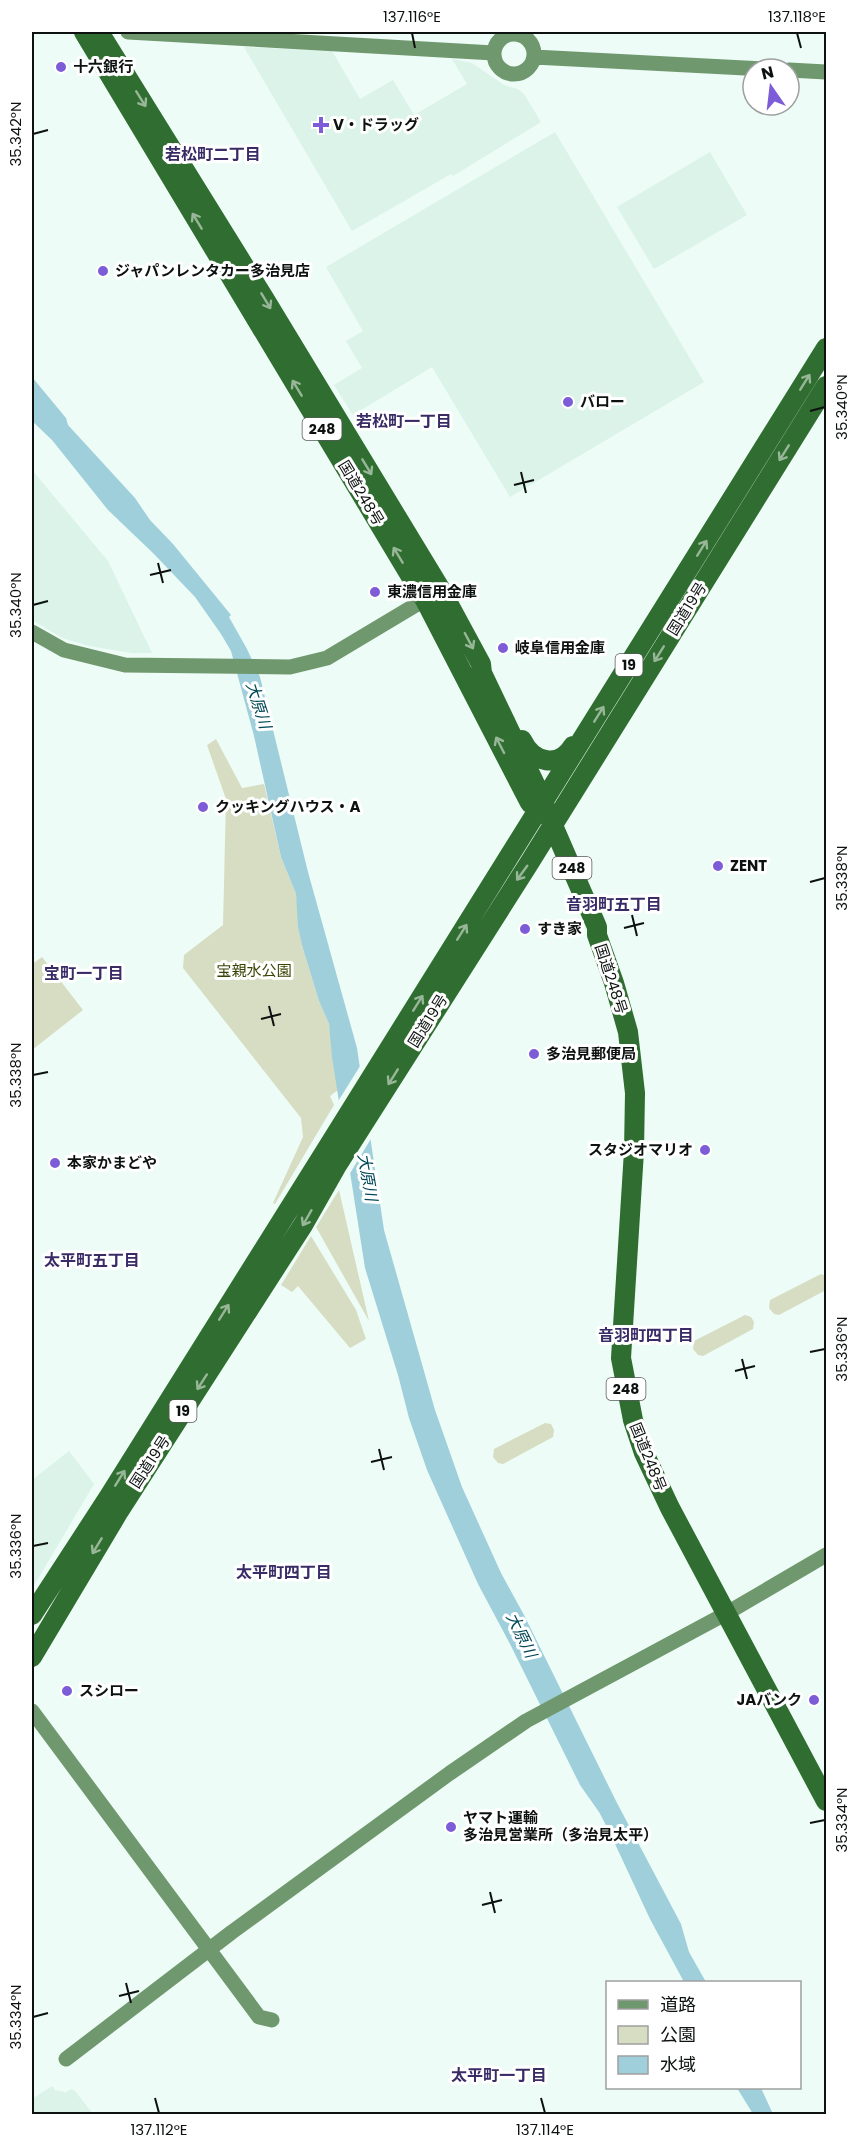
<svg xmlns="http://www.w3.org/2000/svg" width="858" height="2146" viewBox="0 0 858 2146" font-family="Poppins,'Noto Sans JP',sans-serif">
<rect width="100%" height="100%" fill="#edfcf6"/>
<path fill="#dbf3e9" d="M244,47L332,51L360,99L393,80L414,115L467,84L452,59L472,63L504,85L518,89L524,94L541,122L453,176L451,174L352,231Z
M555,132L704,382L510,497L432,367L353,415L334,385L362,368L346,341L363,331L326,267Z
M710,152L747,215L654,269L617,207Z
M32,470L108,561L152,653H132L89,646L62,638L32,620Z
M69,1451L94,1484L32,1589V1480Z
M52,2086L56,2091L58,2090L61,2092L63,2091L65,2093L71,2089L75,2091L93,2114H32V2099Z"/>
<path fill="#d6ddc2" d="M216,739L242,788L264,784L281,857L296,894L303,949L319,1001L329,1024L338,1090L330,1096L334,1105L275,1204L273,1203L303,1137L301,1118L183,968L184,955L223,925L226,799L207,745Z
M42,957L83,1010L32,1050V964Z
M339,1190L369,1321L316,1227Z
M311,1236L356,1310L366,1339L350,1348L298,1286L292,1292L281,1285Z
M821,1274L826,1276V1290L779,1315L774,1314L769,1308L770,1300Z
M745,1315L751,1317L754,1322L753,1329L703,1356L698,1355L693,1349L694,1341Z
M545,1423L551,1424L554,1430L553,1437L503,1464L498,1463L493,1457L494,1449Z"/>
<path fill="#a0cfdc" d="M32,377L66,418L68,425L135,498L150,520L173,544L231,615L229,617L247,649L260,677L308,872L357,1048L384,1230L435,1410L462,1487L501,1573L524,1615L616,1801L681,1924L689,1952L706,1982H684L650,1919L609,1831L599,1812L580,1785L510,1644L478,1584L427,1470L409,1418L398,1375L365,1268L332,1057L329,1024L319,1001L303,949L298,927L296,894L281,857L254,736L231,651L221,634L195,597L154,554L108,510L52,440L32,421Z
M737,2088H761L773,2114H753Z"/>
<path fill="#edfcf6" d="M362,1063L372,1137L349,1175L337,1103Z"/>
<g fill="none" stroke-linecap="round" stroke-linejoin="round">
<path stroke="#70986e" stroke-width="15" d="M128,32L494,53
M494 54a20 20 0 1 1 40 0a20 20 0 1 1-40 0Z
M534,57L765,69
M789,70L826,72
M32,632L64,650L125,665L290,667L327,658L434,594
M32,1711L259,2017L272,2020
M66,2059L232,1932L450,1773L526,1721L727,1613L826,1555"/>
<path stroke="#306d30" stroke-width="20" d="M84,32L425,600L530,803
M99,32L264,298L441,590L481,664L482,673L535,784L597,927V935L614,983L628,1032L635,1093L634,1151L621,1358L633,1420L644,1453L670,1508L826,1801
M522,740C533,763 559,769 573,746
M32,1615L110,1495L331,1142L826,348
M32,1657L119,1511L303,1225L336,1167L528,865L826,386"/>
</g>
<defs><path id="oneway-shaft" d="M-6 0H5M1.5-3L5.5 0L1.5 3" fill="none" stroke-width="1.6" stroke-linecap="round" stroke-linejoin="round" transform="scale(1.5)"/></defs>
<g stroke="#98b698">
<use href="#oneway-shaft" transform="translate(141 99) rotate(58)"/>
<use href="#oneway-shaft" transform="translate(197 221) rotate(-121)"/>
<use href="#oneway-shaft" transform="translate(266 301) rotate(59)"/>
<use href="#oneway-shaft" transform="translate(805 382) rotate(-58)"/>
<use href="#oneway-shaft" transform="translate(297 388) rotate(-121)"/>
<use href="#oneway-shaft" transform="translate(784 453) rotate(122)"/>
<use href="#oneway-shaft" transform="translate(367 467) rotate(59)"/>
<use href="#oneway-shaft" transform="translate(702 548) rotate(-58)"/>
<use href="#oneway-shaft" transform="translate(398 555) rotate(-121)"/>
<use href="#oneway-shaft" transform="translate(469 641) rotate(62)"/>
<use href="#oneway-shaft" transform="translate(659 654) rotate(122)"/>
<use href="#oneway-shaft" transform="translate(599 714) rotate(-58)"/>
<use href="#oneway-shaft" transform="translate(500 745) rotate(-117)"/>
<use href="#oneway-shaft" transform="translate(522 873) rotate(126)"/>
<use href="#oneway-shaft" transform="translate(462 932) rotate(-58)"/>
<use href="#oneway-shaft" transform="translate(418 1003) rotate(-58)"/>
<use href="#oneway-shaft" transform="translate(393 1077) rotate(122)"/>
<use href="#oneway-shaft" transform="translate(307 1218) rotate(120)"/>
<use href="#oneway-shaft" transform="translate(224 1312) rotate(-58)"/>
<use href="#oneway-shaft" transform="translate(202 1382) rotate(123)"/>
<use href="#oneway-shaft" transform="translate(120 1478) rotate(-58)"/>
<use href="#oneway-shaft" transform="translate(97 1546) rotate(121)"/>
</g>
<path fill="none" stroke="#0d1210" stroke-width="2" d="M412,33L415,48M797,33L801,48M33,134L48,130M810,411L825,407M521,472L526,493M514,485L534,480M158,563L163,583M150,575L171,570M33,605L48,601M810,882L825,878M632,915L637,936M624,928L644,923M269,1006L274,1026M261,1019L281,1014M33,1075L48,1072M810,1352L825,1349M742,1359L747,1379M735,1371L755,1366M379,1449L384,1470M371,1462L392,1457M33,1546L48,1543M810,1823L825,1820M490,1892L495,1913M482,1905L502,1900M126,1983L131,2003M119,1996L139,1991M33,2017L48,2013M155,2098L159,2113M541,2098L545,2113"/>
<g fill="#7d5dd7" stroke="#fff" stroke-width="2">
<circle cx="61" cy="67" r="6"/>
<path d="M318 116h6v6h6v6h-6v6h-6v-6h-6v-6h6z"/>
<circle cx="103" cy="271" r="6"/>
<circle cx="568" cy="402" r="6"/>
<circle cx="375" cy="592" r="6"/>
<circle cx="503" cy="648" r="6"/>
<circle cx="203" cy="807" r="6"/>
<circle cx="718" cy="866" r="6"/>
<circle cx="525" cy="929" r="6"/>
<circle cx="534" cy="1054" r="6"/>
<circle cx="705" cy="1150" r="6"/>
<circle cx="55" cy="1163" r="6"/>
<circle cx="67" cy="1691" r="6"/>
<circle cx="814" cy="1700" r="6"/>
<circle cx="451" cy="1827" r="6"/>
</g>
<g text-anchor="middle" stroke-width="6" stroke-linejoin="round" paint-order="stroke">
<g fill="#fff" stroke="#565958" stroke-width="1.5">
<rect x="302.5" y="418" width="39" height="22" rx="4.5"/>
<rect x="615.5" y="654" width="27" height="22" rx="4.5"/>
<rect x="552.5" y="857" width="39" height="22" rx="4.5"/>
<rect x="606.5" y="1378" width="39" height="22" rx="4.5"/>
<rect x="169.5" y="1400" width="27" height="22" rx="4.5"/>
</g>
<g font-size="14" font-weight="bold" fill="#0d1210">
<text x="322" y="434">248</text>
<text x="629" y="670">19</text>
<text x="572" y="873">248</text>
<text x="626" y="1394">248</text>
<text x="183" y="1416">19</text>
</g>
<g font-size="15" font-weight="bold" fill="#0d1210" stroke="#fff" text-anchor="start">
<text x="73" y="72">十六銀行</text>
<text x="333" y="130">V・ドラッグ</text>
<text x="115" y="276">ジャパンレンタカー多治見店</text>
<text x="580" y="407">バロー</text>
<text x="387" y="597">東濃信用金庫</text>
<text x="515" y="653">岐阜信用金庫</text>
<text x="215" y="812">クッキングハウス・A</text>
<text x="730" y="871">ZENT</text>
<text x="537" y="934">すき家</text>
<text x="546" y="1059">多治見郵便局</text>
<text x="693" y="1155" text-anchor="end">スタジオマリオ</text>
<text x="67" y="1168">本家かまどや</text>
<text x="79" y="1696">スシロー</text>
<text x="802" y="1705" text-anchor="end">JAバンク</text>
<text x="463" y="1823">ヤマト運輸<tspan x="463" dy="17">多治見営業所（多治見太平）</tspan></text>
</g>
<g font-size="15" fill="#0d1210" stroke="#fff">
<text transform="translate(361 493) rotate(59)" y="5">国道248号</text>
<text transform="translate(687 609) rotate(-58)" y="5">国道19号</text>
<text transform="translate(611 979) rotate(72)" y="5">国道248号</text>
<text transform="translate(428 1021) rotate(-58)" y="5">国道19号</text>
<text transform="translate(648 1457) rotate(68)" y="5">国道248号</text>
<text transform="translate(150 1462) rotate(-57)" y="5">国道19号</text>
</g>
<g font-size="15" fill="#394202" stroke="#fff">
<text x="254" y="976">宝親水公園</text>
</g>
<g font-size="16" font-weight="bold" fill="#392b66" stroke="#fff">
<text x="213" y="160">若松町二丁目</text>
<text x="404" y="427">若松町一丁目</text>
<text x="614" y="910">音羽町五丁目</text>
<text x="84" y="979">宝町一丁目</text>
<text x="92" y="1266">太平町五丁目</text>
<text x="646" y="1341">音羽町四丁目</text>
<text x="284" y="1578">太平町四丁目</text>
<text x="499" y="2081">太平町一丁目</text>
</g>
<g font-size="16" font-style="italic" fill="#014857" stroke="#fff">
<text transform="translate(259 705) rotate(72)" y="6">大原川</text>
<text transform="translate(368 1177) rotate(80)" y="6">大原川</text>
<text transform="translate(522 1635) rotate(64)" y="6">大原川</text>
</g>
</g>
<rect width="858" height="2146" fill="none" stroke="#ffffff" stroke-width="66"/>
<rect x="606" y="1981" width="195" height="108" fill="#ffffff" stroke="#9ea09f" stroke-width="1.5"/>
<rect x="618" y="2000" width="30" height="9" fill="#70986e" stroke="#9ea09f" stroke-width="1.5"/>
<text x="660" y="2011" font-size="18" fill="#0d1210">道路</text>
<rect x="618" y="2026" width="30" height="18" fill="#d6ddc2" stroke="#9ea09f" stroke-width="1.5"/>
<text x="660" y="2041" font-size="18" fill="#0d1210">公園</text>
<rect x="618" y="2056" width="30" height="18" fill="#a0cfdc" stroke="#9ea09f" stroke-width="1.5"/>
<text x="660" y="2071" font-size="18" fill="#0d1210">水域</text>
<g transform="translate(771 87) rotate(346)"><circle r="28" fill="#ffffff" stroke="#9ea09f" stroke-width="1.5"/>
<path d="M0-4.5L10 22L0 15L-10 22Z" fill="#7d5dd7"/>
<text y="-9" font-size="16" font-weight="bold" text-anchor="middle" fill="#0d1210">N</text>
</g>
<rect x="33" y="33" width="792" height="2080" fill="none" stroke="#0d1210" stroke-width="2"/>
<g font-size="15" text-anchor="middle" fill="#0d1210">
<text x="412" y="22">137.116°E</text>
<text x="797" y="22">137.118°E</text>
<text transform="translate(16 134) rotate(-90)" y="5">35.342°N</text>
<text transform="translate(842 407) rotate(-90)" y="5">35.340°N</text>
<text transform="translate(16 605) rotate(-90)" y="5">35.340°N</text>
<text transform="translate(842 878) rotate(-90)" y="5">35.338°N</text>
<text transform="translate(16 1075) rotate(-90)" y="5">35.338°N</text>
<text transform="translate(842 1349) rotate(-90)" y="5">35.336°N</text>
<text transform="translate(16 1546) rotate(-90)" y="5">35.336°N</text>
<text transform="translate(842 1820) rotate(-90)" y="5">35.334°N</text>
<text transform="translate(16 2017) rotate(-90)" y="5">35.334°N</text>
<text x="159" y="2135">137.112°E</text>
<text x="545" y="2135">137.114°E</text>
</g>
</svg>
